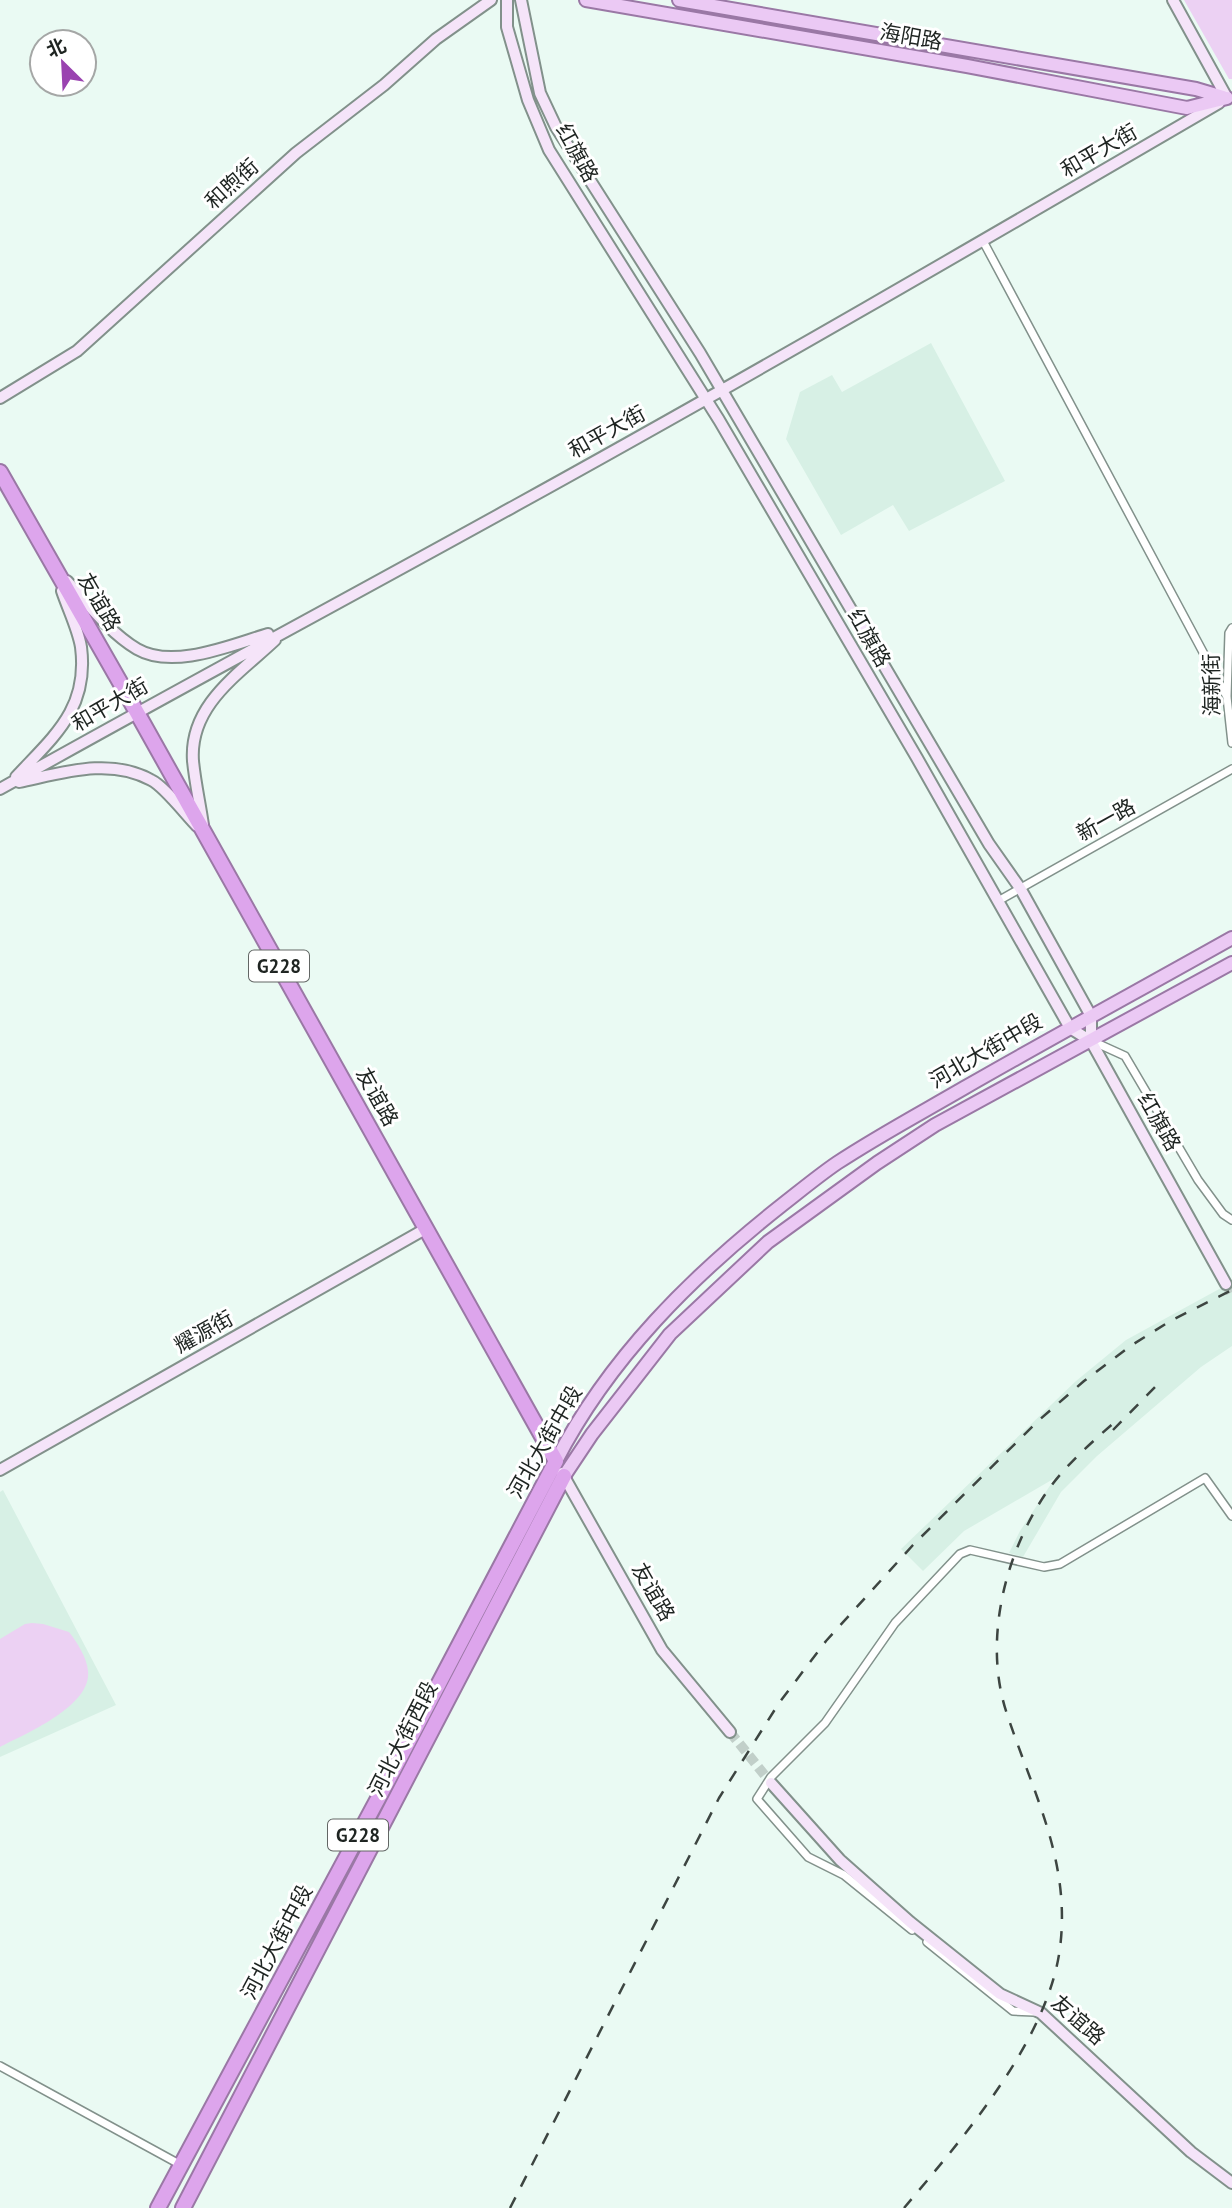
<svg xmlns="http://www.w3.org/2000/svg" width="1232" height="2208" viewBox="0 0 1232 2208" font-family="'PT Sans','Noto Sans SC',sans-serif">
<rect width="100%" height="100%" fill="#eafaf3"/>
<path fill="#d7f0e5" d="M931,343L1005,481L909,531L893,505L841,535L786,439L800,392L832,375L842,392Z
M1232,1282V1346L1201,1367L1097,1456L1061,1492L1023,1557L1009,1553L1020,1531L1055,1478L964,1531L923,1571L901,1549L1076,1381L1126,1340Z
M3,1490L116,1705L0,1757V1492Z"/>
<path fill="#ecd1f3" d="M1184,0H1232V79H1229Z
M32,1623L43,1624L69,1632C77,1642 87,1658 88,1671C92,1706 25,1734 0,1747V1639L25,1624Z"/>
<g fill="none" stroke-linecap="round" stroke-linejoin="round">
<path stroke="#c1cfc9" stroke-width="10" stroke-dasharray="10 5" stroke-linecap="butt" d="M1226,1284L1232,1295
M730,1732L771,1783"/>
<g stroke="#82918b" stroke-width="10">
<path id="street" d="M983,241L1227,697
M1232,628L1229,633L1227,697L1232,743
M998,901L1232,769
M1092,1041L1125,1056L1198,1180L1223,1214L1232,1220
M912,1930L844,1875L808,1857L757,1799L771,1777L825,1723L895,1623L960,1554L970,1550L1044,1567L1060,1564L1205,1478L1232,1516
M927,1942L1013,2011L1034,2012
M0,2066L181,2165"/>
</g>
<g stroke="#82918b" stroke-width="14">
<path id="secondary" d="M507,0V27L528,100L549,150L719,420L917,758L1070,1028L1091,1041L1226,1284
M521,0L540,93L556,127L700,353L989,844L1020,888L1091,1016V1041
M1173,0L1227,98
M0,398L77,351L296,153L384,85L436,39L491,0
M67,581C88,604 110,633 137,649C173,670 231,645 268,634
M16,777C54,736 89,709 81,647C78,629 68,609 62,591
M19,782C62,773 110,757 151,780C164,786 186,815 197,826
M0,789C169,694 341,602 511,508C749,377 984,240 1219,103
M203,825C200,804 195,782 193,761C189,705 239,674 275,640
M0,1470L427,1228
M562,1473L662,1650L730,1732
M771,1783L840,1860L910,1922L1000,1994L1041,2013L1191,2152L1232,2183"/>
</g>
<g stroke="#9a78a5" stroke-width="16">
<path id="primary" d="M586,0L967,66L1187,108L1227,98
M679,0L1196,89L1223,97
M556,1461C609,1358 692,1276 782,1205C800,1191 818,1176 837,1163C878,1136 921,1113 964,1088C1053,1037 1143,988 1232,938
M564,1476L592,1434L670,1334L768,1242L877,1163L935,1125L1232,963"/>
</g>
<g stroke="#9a78a5" stroke-width="18">
<path id="highway" d="M0,472L121,684L556,1461L395,1767L158,2208
M183,2208L564,1476"/>
</g>
<use href="#street" stroke="#fff" stroke-width="7"/>
<use href="#secondary" stroke="#f5e4f9" stroke-width="10"/>
<use href="#primary" stroke="#ebc9f4" stroke-width="12"/>
<use href="#highway" stroke="#dda5ec" stroke-width="14"/>
<path stroke="#3d4541" stroke-width="2.5" stroke-dasharray="12 12" stroke-linecap="butt" d="M1113,1430L1157,1385
M510,2208L719,1798L779,1703L826,1641L913,1545L1038,1421L1084,1381L1132,1345L1172,1320L1232,1290
M904,2208C963,2138 1048,2040 1060,1948C1071,1861 1033,1793 1007,1714C983,1643 1004,1557 1044,1496C1063,1467 1091,1443 1117,1420"/>
</g>
<g text-anchor="middle" stroke-width="6" stroke-linejoin="round" paint-order="stroke">
<g fill="#fff" stroke="#626664" stroke-width="2">
<rect x="249" y="950.5" width="60" height="31" rx="5"/>
<rect x="328" y="1819.5" width="60" height="31" rx="5"/>
</g>
<g font-size="19" font-weight="bold" fill="#1e2421">
<text x="279" y="973">G228</text>
<text x="358" y="1842">G228</text>
</g>
<g font-size="21" fill="#1e2421" stroke="#fff">
<text transform="translate(911 37) rotate(10)" y="7">海阳路</text>
<text transform="translate(1099 151) rotate(-30)" y="7">和平大街</text>
<text transform="translate(577 153) rotate(61)" y="7">红旗路</text>
<text transform="translate(232 184) rotate(-42)" y="7">和煦街</text>
<text transform="translate(607 432) rotate(-29)" y="7">和平大街</text>
<text transform="translate(99 602) rotate(60)" y="7">友谊路</text>
<text transform="translate(869 638) rotate(60)" y="7">红旗路</text>
<text transform="translate(1212 685) rotate(-91)" y="7">海新街</text>
<text transform="translate(110 705) rotate(-30)" y="7">和平大街</text>
<text transform="translate(1106 820) rotate(-29)" y="7">新一路</text>
<text transform="translate(986 1051) rotate(-30)" y="7">河北大街中段</text>
<text transform="translate(377 1097) rotate(61)" y="7">友谊路</text>
<text transform="translate(1159 1122) rotate(60)" y="7">红旗路</text>
<text transform="translate(204 1332) rotate(-29)" y="7">耀源街</text>
<text transform="translate(545 1442) rotate(-60)" y="7">河北大街中段</text>
<text transform="translate(653 1592) rotate(60)" y="7">友谊路</text>
<text transform="translate(403 1739) rotate(-63)" y="7">河北大街西段</text>
<text transform="translate(277 1942) rotate(-62)" y="7">河北大街中段</text>
<text transform="translate(1078 2020) rotate(41)" y="7">友谊路</text>
</g>
</g>
<g transform="translate(63 63) rotate(336)"><circle r="33" fill="#ffffff" stroke="#a5a7a6" stroke-width="2"/>
<path d="M0-5L12 26L0 18L-12 26Z" fill="#9a43b0"/>
<text y="-10" font-size="19" font-weight="bold" text-anchor="middle" fill="#1e2421">北</text>
</g>
</svg>
